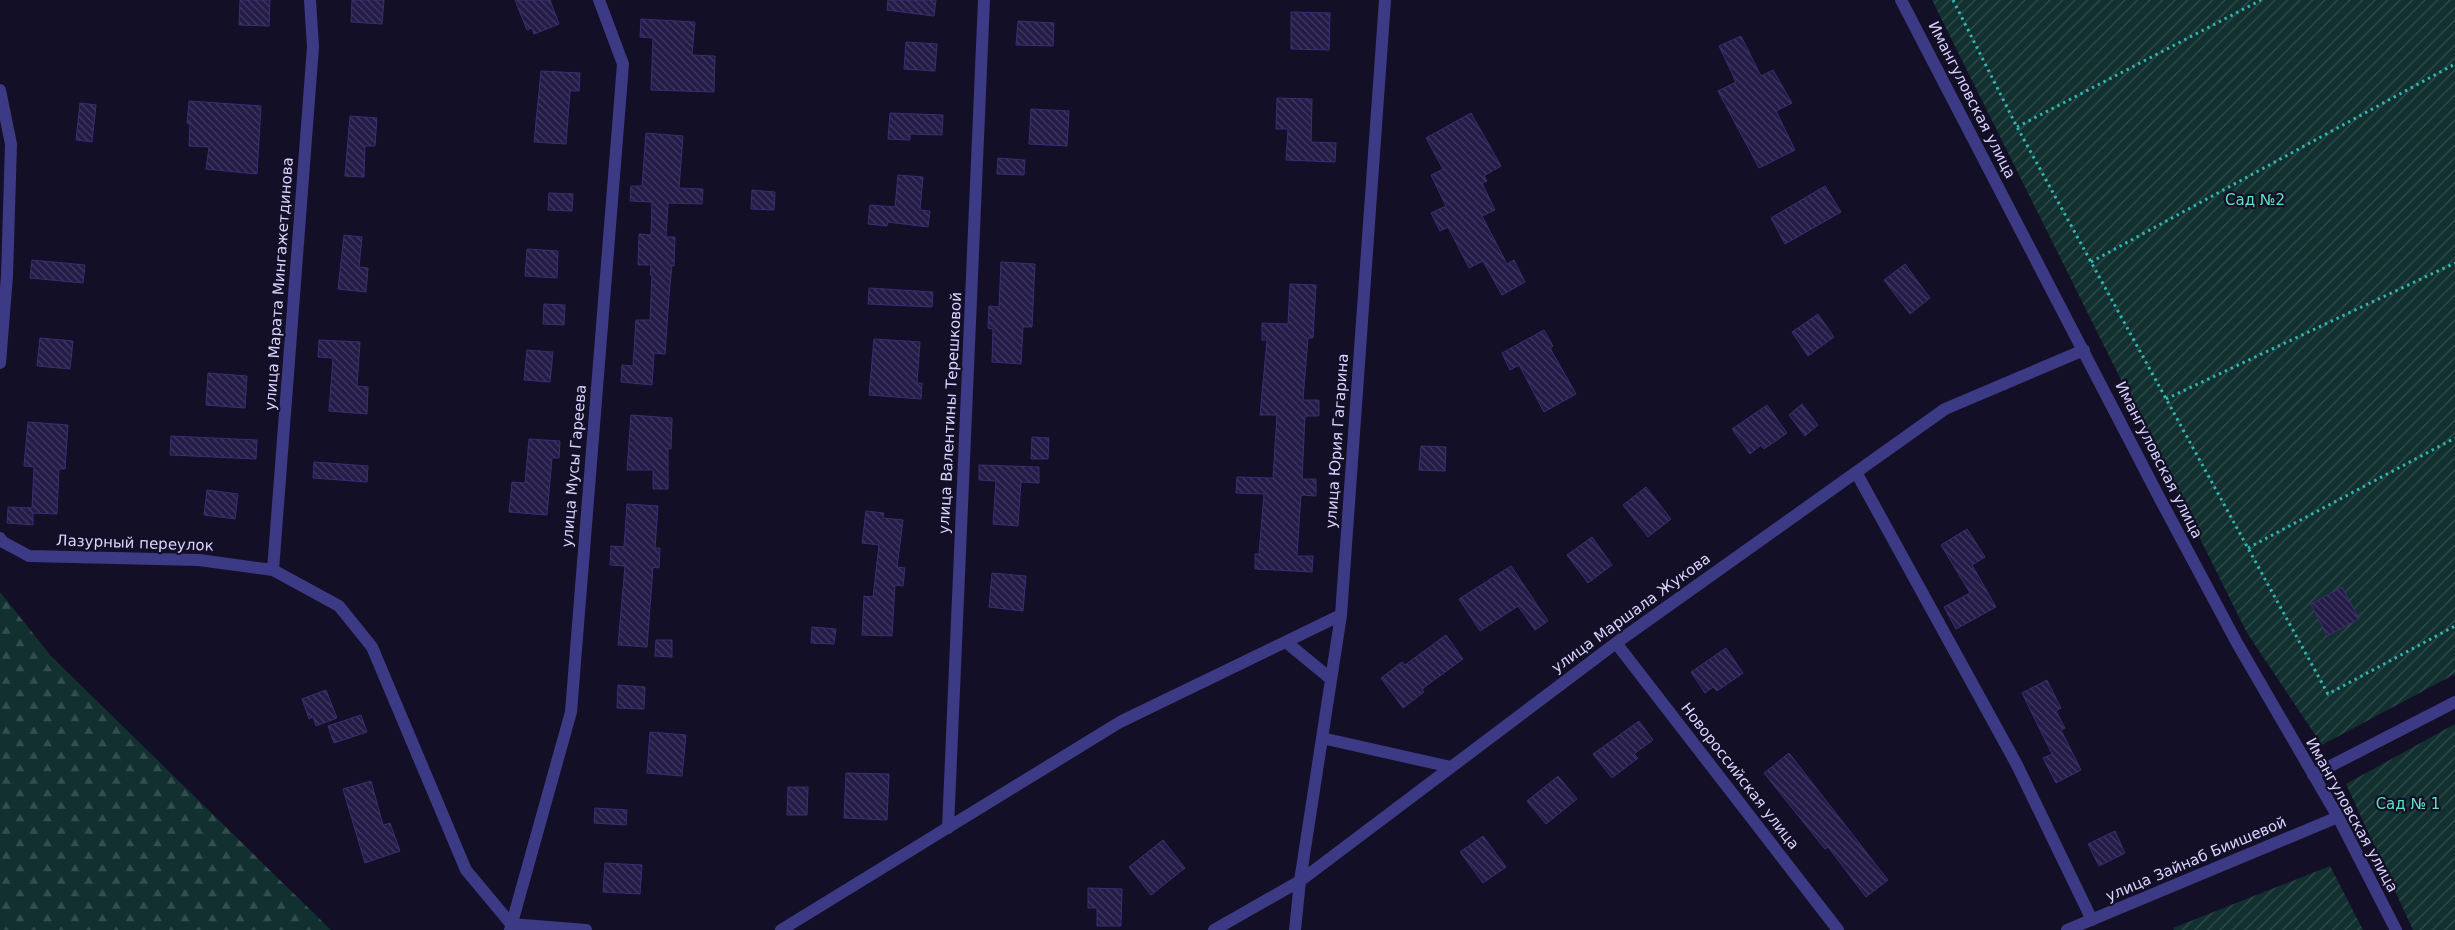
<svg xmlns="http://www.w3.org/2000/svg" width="2455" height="930" viewBox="0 0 2455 930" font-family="'DejaVu Sans',sans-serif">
<defs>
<pattern id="forest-firs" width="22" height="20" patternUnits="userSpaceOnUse" patternTransform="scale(1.25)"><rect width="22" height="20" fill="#12302f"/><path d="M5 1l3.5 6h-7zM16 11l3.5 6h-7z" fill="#344d4e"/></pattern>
<pattern id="garden-furrows" width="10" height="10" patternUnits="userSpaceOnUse" patternTransform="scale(1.25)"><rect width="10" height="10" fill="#12302f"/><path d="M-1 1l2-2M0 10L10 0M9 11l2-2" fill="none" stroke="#344d4e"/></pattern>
<pattern id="building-back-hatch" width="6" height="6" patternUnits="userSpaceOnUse" patternTransform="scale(1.25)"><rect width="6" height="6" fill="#241b47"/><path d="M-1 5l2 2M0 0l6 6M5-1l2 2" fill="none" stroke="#433b63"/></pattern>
</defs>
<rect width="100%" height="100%" fill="#130f26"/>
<path fill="url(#forest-firs)" d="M0,592L51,656L331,930H0Z"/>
<path fill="url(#garden-furrows)" d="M1932,0H2455V674L2322,745L2247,633Z
M2455,724V930H2413L2346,784Z
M2330,866L2363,930H2174L2173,928Z"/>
<path fill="url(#building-back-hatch)" stroke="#3b2d73" d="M240,0H270L269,26L239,25Z
M352,0H384L382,24L351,22Z
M515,0H550L559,24L534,34L532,28L527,30Z
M888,0H936L934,16L887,10Z
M1291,12L1330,13L1329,50L1291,49Z
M641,19L695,22L692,55L715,56L714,92L651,90L653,38L640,37Z
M1018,21L1054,23L1053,46L1016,45Z
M1741,36L1761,76L1773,70L1792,103L1776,111L1795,150L1759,168L1718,91L1736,82L1719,46Z
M906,42L937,44L935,71L904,69Z
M541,71L580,73L579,91H570L566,144L534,142Z
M1277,98L1312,99L1311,142L1336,143L1335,162L1286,160L1288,129H1276Z
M189,101L261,106L257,174L206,169L209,147L189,146L190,124L187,123Z
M80,103L96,105L92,142L76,140Z
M1031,109L1069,111L1067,146L1029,144Z
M890,113L943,115L942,135L910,134V140L888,139Z
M1471,113L1501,166L1484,176L1487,181L1482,183L1495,210L1482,216L1507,264L1514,260L1525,282L1502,295L1483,261L1469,268L1448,227L1440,231L1431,213L1446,206L1431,175L1443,169L1426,138Z
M350,116L377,118L375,146H365L364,177L345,176Z
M646,133L683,136L679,188L703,189L702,204L668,203L666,237H675L674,266L672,265L669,296L665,354L654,353L652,385L621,382L622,365L633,366L636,320H650L652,275H650L651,265H638L639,234L651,235L652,202L630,201L631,186H642Z
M998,158L1025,160L1024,175L997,174Z
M898,175L923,177L920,210L930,211L928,227L888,222L887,226L868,224L870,205L895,207Z
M1825,186L1841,212L1785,244L1771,218Z
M752,190L775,192L774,210L751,209Z
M549,193L573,194L572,211L548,210Z
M344,235L362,237L359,267L368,268L366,292L338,289Z
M527,249L558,251L557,278L525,276Z
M32,260L85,265L83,283L30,278Z
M1001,262L1035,264L1032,327H1023L1021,364L992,362L993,329L988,328L989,306L999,307Z
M1905,264L1930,298L1910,314L1884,280Z
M1290,284L1316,285L1313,338H1308L1303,400H1319V416H1305L1302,479H1316V496L1301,495L1297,556H1313L1312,572L1255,569V554H1259L1264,494L1236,493L1237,477L1273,478L1277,415H1260L1267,340H1262V323L1288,324Z
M869,288L933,292L932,307L868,304Z
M544,304L565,305L564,325L543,324Z
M1818,314L1834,337L1808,356L1792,332Z
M1544,330L1553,346L1550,348L1576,394L1544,412L1519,365L1510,370L1502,353Z
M40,338L73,341L70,369L37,366Z
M874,339L920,342L917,383H922L921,399L869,395Z
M319,340L360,342L357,386L368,387L367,414L329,411L333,358L318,357Z
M527,350L553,352L550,382L524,380Z
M208,373L247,376L245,408L206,405Z
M1802,404L1818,425L1805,436L1789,415Z
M1767,405L1787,433L1764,449L1761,445L1750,454L1732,429Z
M631,415L672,418L671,449H668V489H653V470H627Z
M28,422L68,425L65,469H59L57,514L33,513V525L7,523L8,507L32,508L34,467L24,466Z
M171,436L257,440L256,459L170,455Z
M1032,437L1049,438L1048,459H1031Z
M529,439L560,441L559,458H552L547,515L509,512L512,482L525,483Z
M1421,446L1446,447L1445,471L1419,470Z
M314,462L368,466L367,482L313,478Z
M979,465L1039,467V483L1021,482L1018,526L993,524L996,481L979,480Z
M1646,487L1671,519L1648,537L1623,505Z
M207,490L238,494L235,519L204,515Z
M627,504L658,506L655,548H660L659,568L653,567L647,647L618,645L625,566L610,565L611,546L624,547Z
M866,511L884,513L883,518L903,520L897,567L905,568L903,586L895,585L892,636L862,635L864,596L873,597L879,545L862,543Z
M1967,529L1985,557L1972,565L1996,607L1956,629L1944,607L1970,593L1941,545Z
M1592,537L1612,565L1588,583L1567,555Z
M1511,566L1548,621L1535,630L1518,606L1480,631L1459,599Z
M992,573L1026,576L1023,611L989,607Z
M2342,587L2359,619L2327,636L2311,604Z
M812,627L836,629L834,644L811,643Z
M1446,635L1463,659L1422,689L1424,692L1403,708L1381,678L1402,662L1405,665Z
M656,640H672V657L655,656Z
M1726,648L1743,673L1717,691L1713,687L1705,693L1691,672Z
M2047,680L2061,708L2056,711L2065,728L2061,730L2081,770L2056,783L2043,758L2052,754L2022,693Z
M618,685L645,687L644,709L617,708Z
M326,690L337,718L316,726L313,717L309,719L302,699Z
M361,715L367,732L334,743L328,726Z
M1639,721L1653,740L1634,754L1638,758L1612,778L1593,754Z
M650,732L686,735L682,776L647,773Z
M1789,753L1888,880L1866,897L1828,847L1825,849L1764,773Z
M846,773L889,774L887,820L844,818Z
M1558,776L1577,799L1546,824L1527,801Z
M371,781L383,825L390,823L400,851L365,863L343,789Z
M788,787H808L807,815H787Z
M595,808L627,810L626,825L594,823Z
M2115,831L2125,853L2099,866L2088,844Z
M1483,836L1506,867L1483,883L1460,852Z
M1163,840L1185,868L1151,895L1129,867Z
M605,863L642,865L640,894L603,892Z
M1088,888L1122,889L1121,926H1097V908H1088Z"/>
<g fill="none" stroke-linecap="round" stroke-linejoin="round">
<path stroke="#2fb8b0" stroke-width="3" stroke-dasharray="2.5 4" stroke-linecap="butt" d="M1953,0L2017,127L2328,694L2455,626
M2017,127L2261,0
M2091,262L2455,64
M2166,399L2455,263
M2248,548L2455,438"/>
<path stroke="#3d3a85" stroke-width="12" d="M1901,0L2160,499L2237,643L2338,817L2396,930
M0,90L11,144L7,276L0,363
M1857,474L2017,765L2092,920
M0,538L3,542L29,556L199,560L273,570L339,606L372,647L466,870L511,924L586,930
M273,570L313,47L310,0
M1286,642L1331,679
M1616,643L1838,930
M1322,738L1451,767
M2313,775L2455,702
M948,828L984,0
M510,930L571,712L623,64L599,0
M781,930L1120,722L1341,615
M1214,930L1300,881L1616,643L1945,409L2084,350
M1295,930L1300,881L1341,615L1385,0
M2067,930L2338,817"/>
</g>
<g text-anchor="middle" stroke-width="4.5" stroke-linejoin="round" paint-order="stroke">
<g font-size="15" fill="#d9d4ff" stroke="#130f26">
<text transform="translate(1972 100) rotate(63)" y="5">Имангуловская улица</text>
<text transform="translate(279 284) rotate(-86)" y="5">улица Марата Мингажетдинова</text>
<text transform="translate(950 413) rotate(-87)" y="5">улица Валентины Терешковой</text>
<text transform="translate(1337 441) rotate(-86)" y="5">улица Юрия Гагарина</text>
<text transform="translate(2159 460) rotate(63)" y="5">Имангуловская улица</text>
<text transform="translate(574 466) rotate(-85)" y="5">улица Мусы Гареева</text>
<text transform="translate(135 543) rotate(2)" y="5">Лазурный переулок</text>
<text transform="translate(1631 613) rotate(-36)" y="5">улица Маршала Жукова</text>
<text transform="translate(1740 776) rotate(52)" y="5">Новороссийская улица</text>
<text transform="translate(2352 815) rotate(61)" y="5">Имангуловская улица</text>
<text transform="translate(2196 859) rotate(-23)" y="5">улица Зайнаб Биишевой</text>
</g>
<g font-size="15" fill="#5fe0c0" stroke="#130f26">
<text x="2255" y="205">Сад №2</text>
<text x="2408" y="809">Сад № 1</text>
</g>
</g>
</svg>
